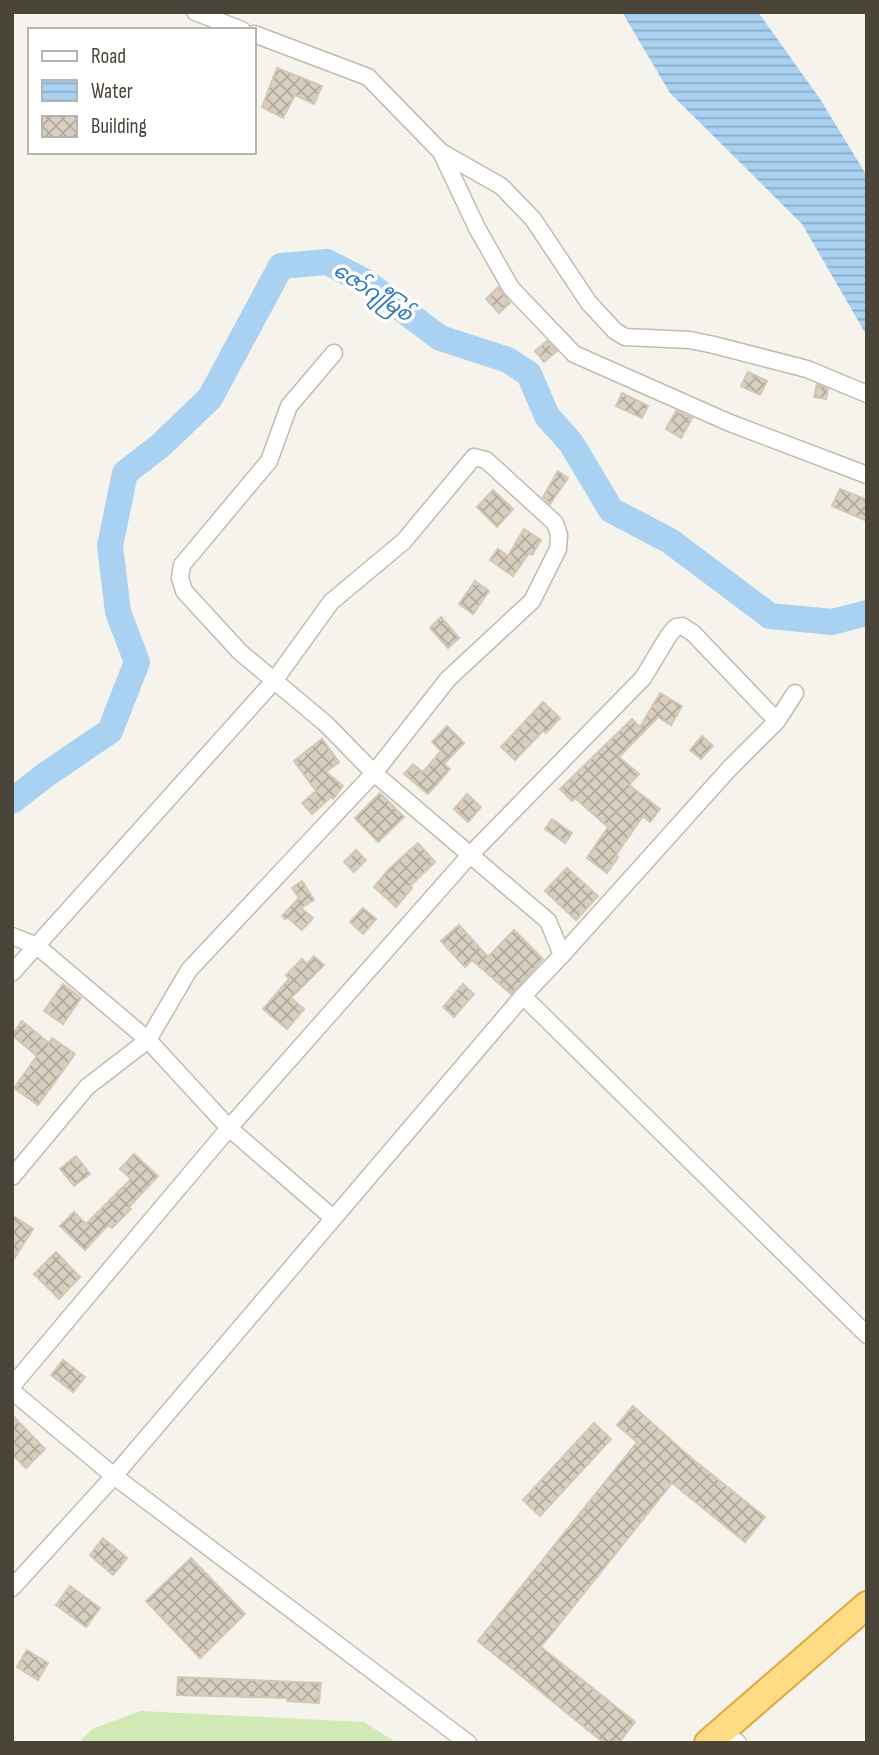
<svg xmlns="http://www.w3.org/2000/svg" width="879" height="1755" viewBox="0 0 879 1755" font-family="'Sofia Sans Condensed','Noto Sans Myanmar',sans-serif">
<defs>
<pattern id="water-rules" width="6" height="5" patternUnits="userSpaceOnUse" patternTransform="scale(1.75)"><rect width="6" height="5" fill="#a9d1f1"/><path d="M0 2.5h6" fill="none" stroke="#8cabc4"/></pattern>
<pattern id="building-cross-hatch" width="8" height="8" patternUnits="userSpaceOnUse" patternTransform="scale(1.75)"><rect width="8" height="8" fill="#d8cfc1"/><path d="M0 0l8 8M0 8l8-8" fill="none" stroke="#b1aa9e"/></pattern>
</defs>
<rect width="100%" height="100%" fill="#f6f3ec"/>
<path fill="#d0e9b5" d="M141,1711L364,1722L397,1743H79L92,1729Z"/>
<path fill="url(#water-rules)" d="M622,12H758L820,99L867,176V336L802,224L670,93Z"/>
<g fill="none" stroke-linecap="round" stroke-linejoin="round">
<path stroke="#a9d1f1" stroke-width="26" d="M12,801L44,776L110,731L137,662L118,612L110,546L125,473L161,445L210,398L281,266L327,262L366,282L440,338L508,360L529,374L547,416L571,443L611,510L670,541L770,616L832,622L867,613"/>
</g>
<path fill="url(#building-cross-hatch)" stroke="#d3c8b4" stroke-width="2" d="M277,68L322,86L314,104L295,95L283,118L262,107Z
M498,287L510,303L499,313L486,299Z
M547,341L557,351L544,362L535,351Z
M748,372L767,381L760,395L741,386Z
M817,384L828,389L826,399L814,397Z
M622,393L648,406L642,418L616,406Z
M676,411L692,418L681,438L666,429Z
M558,471L568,478L550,504L543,497Z
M840,489L867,500V521L832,506Z
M493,490L513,509L497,527L477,507Z
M524,529L541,540L532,555L529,553L513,576L490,560L498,549L508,556Z
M475,581L489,591L473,614L459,604Z
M441,617L459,638L448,648L430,628Z
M660,693L682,706L671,725L658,717L619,757L639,774L629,785L660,809L650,822L643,816L616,855L618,857L607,873L587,858L608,827L575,798L572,801L560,789L632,719L640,727Z
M543,702L560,718L546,733L543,731L515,760L501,747Z
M447,726L464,743L444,764L450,769L428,794L404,774L413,764L423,772L441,751L432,742Z
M702,736L713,746L701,759L690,750Z
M322,739L339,762L326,772L343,786L333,799L331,797L312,814L302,803L316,791L294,761Z
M380,793L404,817L378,842L355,818Z
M467,794L481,807L468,822L454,809Z
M552,819L572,833L565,843L545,829Z
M418,843L435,862L410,886L412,888L396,907L374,887L390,868Z
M356,850L366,860L354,872L344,862Z
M567,868L598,896L576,920L545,891Z
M302,881L314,900L301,908L313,918L302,930L288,918L285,919L282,916L299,898L292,888Z
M363,908L376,919L363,934L350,922Z
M459,925L488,957L514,930L543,959L511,994L472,960L465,967L441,941Z
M314,956L324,965L291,998L304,1009L287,1029L263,1009L289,979L286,975L302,959L307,964Z
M63,984L81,998L63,1024L44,1011Z
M463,984L474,994L454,1017L443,1007Z
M22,1021L49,1043L52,1038L75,1054L38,1105L14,1088L37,1056L12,1035Z
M134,1154L158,1176L129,1207L131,1209L112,1228L108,1225L85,1250L60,1226L74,1212L86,1224L131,1179L120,1169Z
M76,1156L90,1174L74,1186L60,1169Z
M12,1215L33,1229L12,1262Z
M56,1252L80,1277L59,1299L34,1274Z
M63,1360L85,1377L73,1392L51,1375Z
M633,1406L690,1457L765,1517L745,1542L672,1483L541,1647L635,1722L619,1743H604L478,1641L637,1442L617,1425Z
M12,1415L45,1449L26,1468L12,1454Z
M594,1423L611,1439L540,1516L523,1500Z
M103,1538L127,1558L113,1575L90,1555Z
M191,1558L245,1614L200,1658L146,1601Z
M70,1586L100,1608L86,1627L56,1605Z
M27,1650L48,1663L38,1680L17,1667Z
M178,1677L321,1683L319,1703L287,1701L288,1698L177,1695Z"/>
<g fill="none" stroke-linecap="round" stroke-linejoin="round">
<g stroke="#c2bbae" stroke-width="19">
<path id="minor" d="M195,12L242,30
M254,34L368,77L441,152L477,228L511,288L574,354L730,423L867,475
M441,152L501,186L533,219L589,303L615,331L625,337L690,340L714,345L807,369L867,394
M12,936L37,946L148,1040L229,1128L333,1218
M562,955L729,769L777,721L795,693
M12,973L274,681L331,602L404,541L474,457L486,460L555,523L559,535L558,549L532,601L448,679L374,773L189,970L148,1040L87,1087L12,1177
M523,996L867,1335
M12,1386L229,1128L470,855L643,678L669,635L676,627L682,626L693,633L777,721
M12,1391L114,1476L468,1743
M12,1588L114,1476L523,996L562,955L548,921L374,773L326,724L240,652L184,591L180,578L182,565L269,461L289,406L334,353
M722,1731L738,1743"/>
</g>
<g stroke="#dfa93d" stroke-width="30">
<path id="trunk" d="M708,1743L867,1605"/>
</g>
<use href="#minor" stroke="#fff" stroke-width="16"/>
<use href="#trunk" stroke="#fedc86" stroke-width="26"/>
</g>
<g text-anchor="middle" stroke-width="7" stroke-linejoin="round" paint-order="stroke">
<g font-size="21" font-style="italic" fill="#307ab8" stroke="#fff">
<text transform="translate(373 292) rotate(33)" y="7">ဇော်ဂျီမြစ်</text>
</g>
</g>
<rect width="879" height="1755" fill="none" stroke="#4b4439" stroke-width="28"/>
<rect x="28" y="28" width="228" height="126" fill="#ffffff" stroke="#b7b4b0" stroke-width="2"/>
<rect x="42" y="51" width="35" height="10" fill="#ffffff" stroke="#b7b4b0" stroke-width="2"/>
<text x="91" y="63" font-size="21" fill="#4b4439">Road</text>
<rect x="42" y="80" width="35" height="21" fill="url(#water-rules)" stroke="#b7b4b0" stroke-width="2"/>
<text x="91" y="98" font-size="21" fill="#4b4439">Water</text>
<rect x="42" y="116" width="35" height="21" fill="url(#building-cross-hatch)" stroke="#b7b4b0" stroke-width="2"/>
<text x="91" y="133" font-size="21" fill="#4b4439">Building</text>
</svg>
